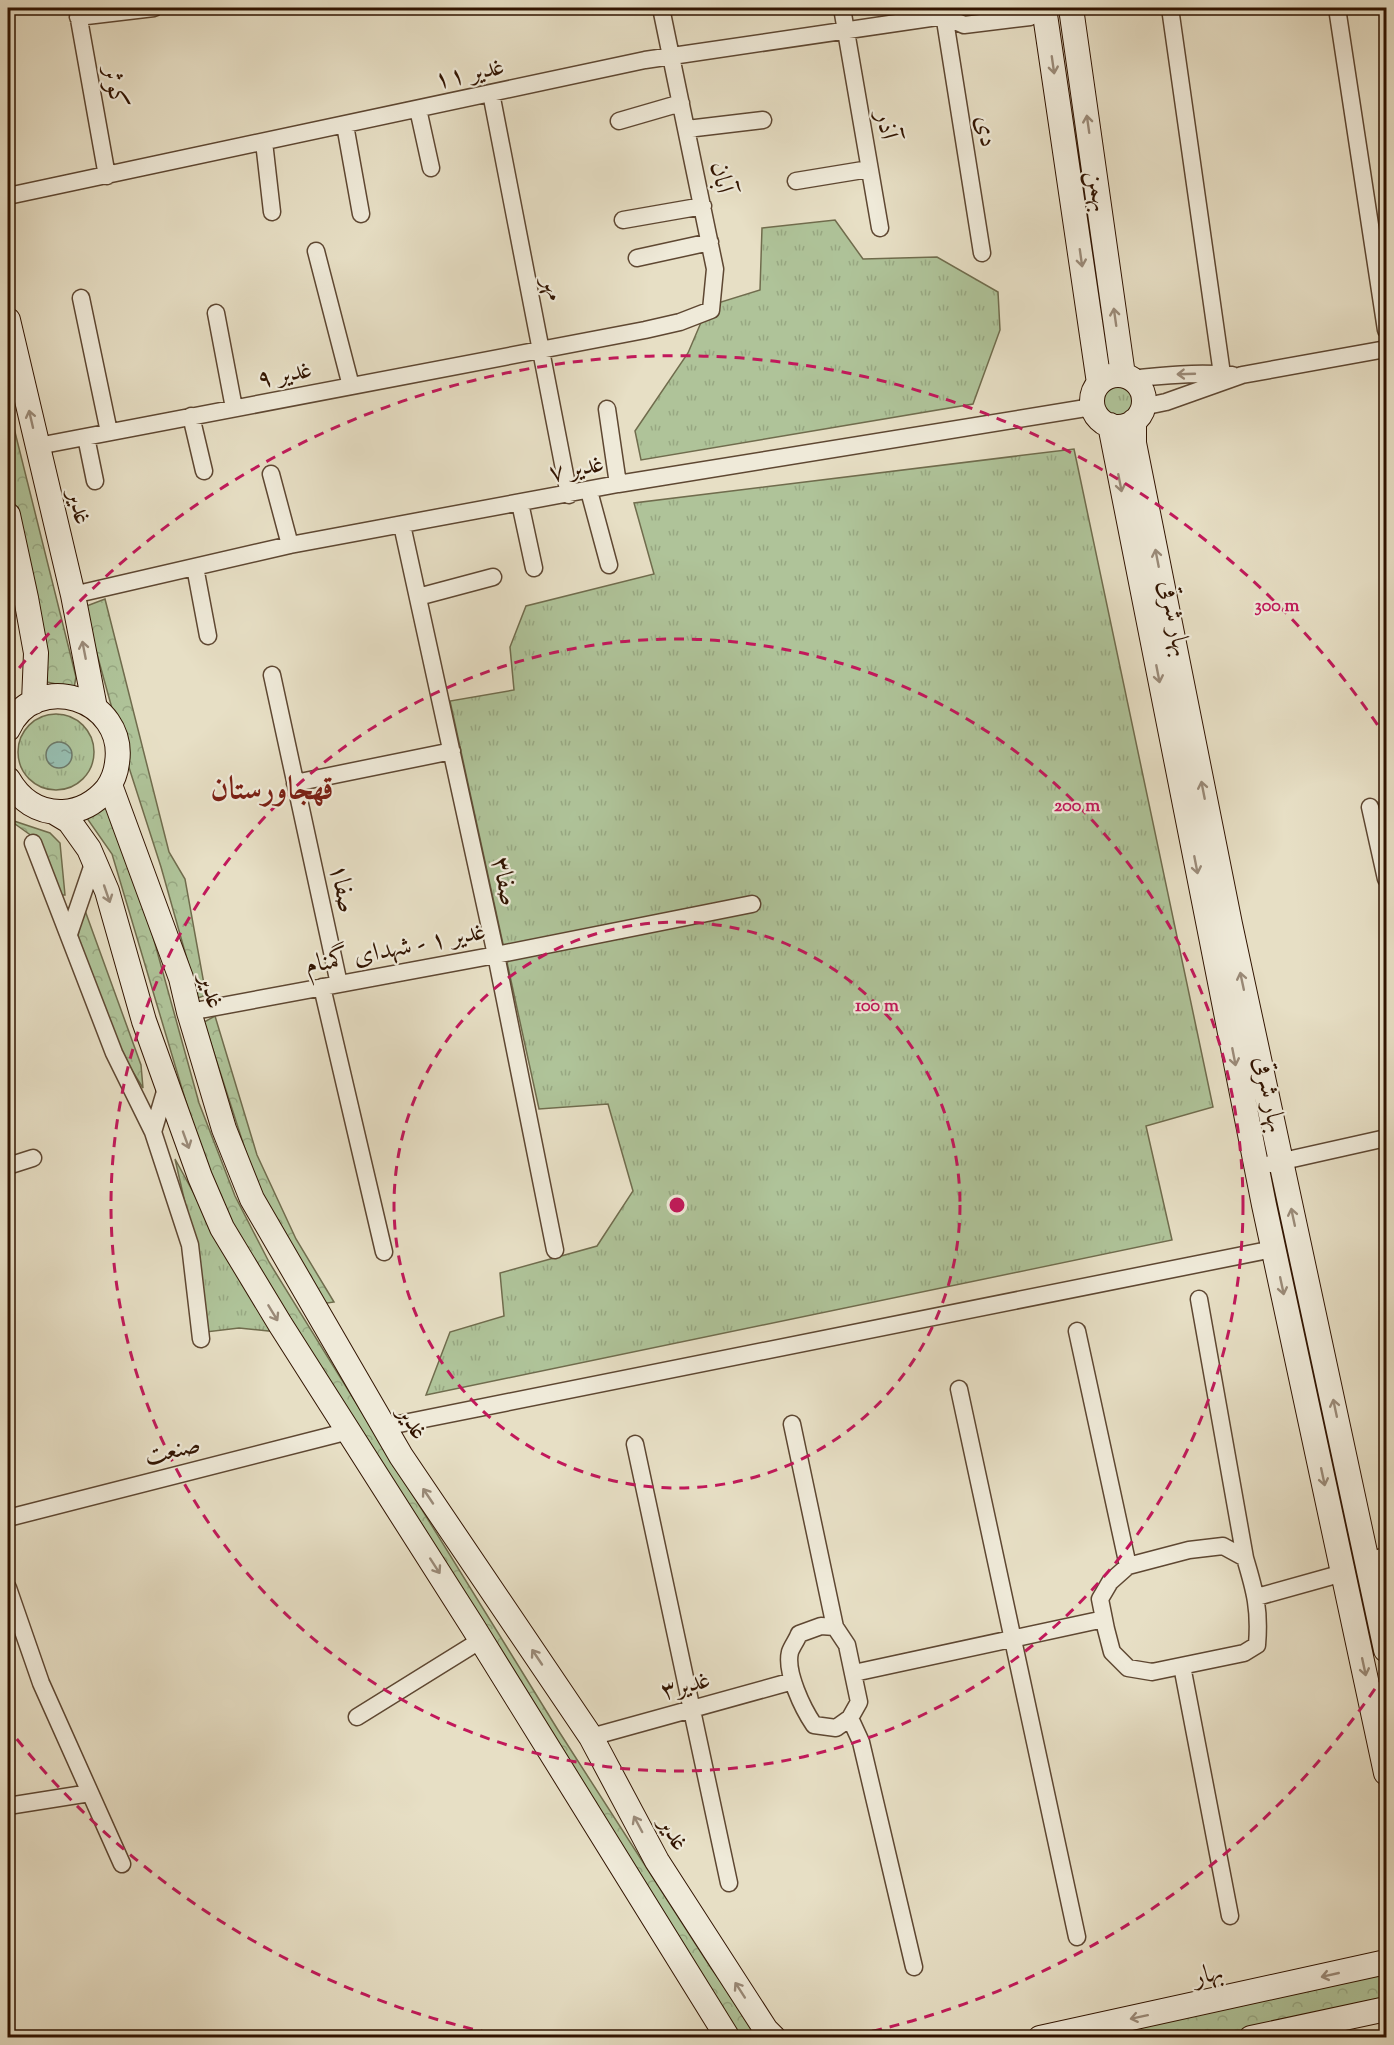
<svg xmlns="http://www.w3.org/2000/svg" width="1394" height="2045" viewBox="0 0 1394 2045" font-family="'Sorts Mill Goudy',Amiri,serif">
<defs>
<pattern id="grass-tufts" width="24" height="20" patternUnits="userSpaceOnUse" patternTransform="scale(1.5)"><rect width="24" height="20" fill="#afc399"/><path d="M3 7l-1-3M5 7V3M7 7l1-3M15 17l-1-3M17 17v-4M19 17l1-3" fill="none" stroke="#97a782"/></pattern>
<pattern id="forest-crowns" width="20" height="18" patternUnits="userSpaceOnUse" patternTransform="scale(1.5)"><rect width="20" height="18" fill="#afc399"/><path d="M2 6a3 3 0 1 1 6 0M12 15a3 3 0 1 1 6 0" fill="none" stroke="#97a782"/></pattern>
<pattern id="water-ripples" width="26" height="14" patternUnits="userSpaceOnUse" patternTransform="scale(1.5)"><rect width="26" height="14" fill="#97bdaf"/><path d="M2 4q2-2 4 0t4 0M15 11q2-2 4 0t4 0" fill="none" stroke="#7c988c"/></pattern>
</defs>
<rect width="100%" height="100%" fill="#e7dfc5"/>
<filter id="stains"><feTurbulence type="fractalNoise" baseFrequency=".00333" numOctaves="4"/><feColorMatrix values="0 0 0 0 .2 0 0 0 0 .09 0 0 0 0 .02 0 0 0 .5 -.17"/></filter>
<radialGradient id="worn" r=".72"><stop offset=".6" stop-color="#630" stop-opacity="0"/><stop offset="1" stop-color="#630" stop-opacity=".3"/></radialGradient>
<path fill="url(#grass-tufts)" stroke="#706c4d" stroke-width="1.5" d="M835,220L863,259L937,257L998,292L1000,330L973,404L641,460L635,431L688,353L708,306L760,290L762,228Z
M1095 400a22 22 0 1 1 44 0a22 22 0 1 1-44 0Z
M1074,449L1213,1107L1146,1126L1172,1240L426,1395L450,1332L504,1316L500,1273L597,1246L633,1191L608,1104L539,1109L450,701L514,690L510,647L526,606L654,574L634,503Z
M18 752a38 38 0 1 1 76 0a38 38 0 1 1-76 0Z
M175,1159L220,1241L279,1332L239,1328L206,1332L196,1251Z"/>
<path fill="url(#forest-crowns)" stroke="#706c4d" stroke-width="1.5" d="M8,404L76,677L74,688L47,682L33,578L8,477Z
M105,599L169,852L185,879L206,995L198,998L161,867L124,752L84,607Z
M110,795L136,875L199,1103L235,1196L269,1262L558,1730L711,1968L753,2026L764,2037H739L517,1688L230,1220L200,1149L112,854L84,814Z
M8,819L50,833L60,843L65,895H58L36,839Z
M83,905L141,1065L143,1088L121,1053L77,943Z
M215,1016L257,1155L296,1239L334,1302L321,1304L283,1236L254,1177L204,1022Z
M1386,1974V1994L1383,1998L1212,2037L1058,2038Z"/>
<path fill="url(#water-ripples)" stroke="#6e7969" stroke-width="1.5" d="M46 755a13 13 0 1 1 26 0a13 13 0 1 1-26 0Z"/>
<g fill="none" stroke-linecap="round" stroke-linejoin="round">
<g stroke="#5e4732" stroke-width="19">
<path id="street" d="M77,8L107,176
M842,8L880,228
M943,8L982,253
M956,8L944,16L964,25L1030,17L1043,8
M1170,8L1222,374
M1337,8L1386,330
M78,17L154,8
M491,93L569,495
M418,109L431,168
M619,121L681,103
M345,125L361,214
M687,129L763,120
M264,142L272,212
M796,181L869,169
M8,196L645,60L944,16
M623,220L703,206
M316,251L351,386
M637,258L710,242
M81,298L109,432
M216,313L234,408
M1130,379C1164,375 1197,372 1232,375
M1142,407L1166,402L1242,375L1386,349
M607,409L618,484
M191,416L204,471
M86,437L95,481
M38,446L645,330L680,322L711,310L715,269L661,8
M271,474L290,545
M589,491L609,565
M520,503L534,568
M402,525L496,955L555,1250
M195,567L208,636
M73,595L290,545L618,484L1092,407
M418,597L493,577
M272,675L339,984
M295,783L452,751
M1370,807L1386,879
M33,843L114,1053L153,1132L190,1245L201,1339
M69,934L94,861
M322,987L384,1252
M189,1012L496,955L752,904
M153,1132L167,1085
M1270,1164L1386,1138
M8,1166L33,1158
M1199,1299L1245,1558
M1077,1331L1128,1566
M959,1389L1077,1937
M792,1424L835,1627
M384,1427L1273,1249
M635,1444L729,1883
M8,1518L349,1431
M1223,1546L1245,1558C1255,1591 1260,1610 1257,1645L1244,1653L1152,1672L1128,1668L1112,1652L1106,1629L1100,1599L1110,1582L1128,1566L1189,1550Z
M1367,1561L1386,1556
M8,1588L41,1683L122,1864
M1257,1597L1343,1573
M821,1626L835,1627L847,1645L859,1702L850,1718L836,1728L814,1725C803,1709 785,1672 790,1652C792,1646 797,1640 799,1634Z
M1182,1666L1230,1916
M854,1673L1104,1619
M357,1717L481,1640
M850,1718L861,1742L914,1967
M591,1737L793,1681
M8,1806L90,1793"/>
</g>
<g stroke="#311401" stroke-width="26">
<path id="secondary" d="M1044,8L1099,383
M1071,8L1123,375
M8,320L73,595L95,708
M1092 401a26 26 0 1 1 52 0a26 26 0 1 1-52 0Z
M1134,421V443L1230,924L1386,1650
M1110,425L1264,1205L1386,1773
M8,515L26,598L36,653L34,702
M8,729C35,669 127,698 117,763C116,772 112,782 107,789C96,802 81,811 63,812C38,813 20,800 8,779
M110,785L181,978L189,1012L224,1129L252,1199L401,1456L591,1737L657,1861L766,2030L774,2038
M54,812L69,821L89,849L107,891L144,1021L200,1177L222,1228L280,1324L473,1627L728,2038
M1040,2038L1386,1962
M1251,2038L1386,2009"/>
</g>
<use href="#street" stroke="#efead9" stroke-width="16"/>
<use href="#secondary" stroke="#efead9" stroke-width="24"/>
</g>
<defs><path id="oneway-shaft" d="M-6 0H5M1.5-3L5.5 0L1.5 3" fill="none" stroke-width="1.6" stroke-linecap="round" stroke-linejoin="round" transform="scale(1.5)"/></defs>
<g stroke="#9a8a78">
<use href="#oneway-shaft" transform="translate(1053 65) rotate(82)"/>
<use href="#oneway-shaft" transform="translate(1088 124) rotate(-98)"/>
<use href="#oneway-shaft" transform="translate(1081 258) rotate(82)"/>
<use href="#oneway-shaft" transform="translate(1115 317) rotate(-98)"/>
<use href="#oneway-shaft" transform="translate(1186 374) rotate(178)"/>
<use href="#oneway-shaft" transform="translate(31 419) rotate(-103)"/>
<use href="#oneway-shaft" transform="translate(1120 483) rotate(79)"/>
<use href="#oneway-shaft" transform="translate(1157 558) rotate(-101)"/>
<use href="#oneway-shaft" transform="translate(84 650) rotate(-101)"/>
<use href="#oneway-shaft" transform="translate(1158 674) rotate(79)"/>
<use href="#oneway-shaft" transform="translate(1203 790) rotate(-101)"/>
<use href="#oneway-shaft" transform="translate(1196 865) rotate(79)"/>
<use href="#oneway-shaft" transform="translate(107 894) rotate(71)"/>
<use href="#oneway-shaft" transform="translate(1242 981) rotate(-102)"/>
<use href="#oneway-shaft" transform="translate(1234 1057) rotate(79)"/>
<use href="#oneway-shaft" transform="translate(186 1140) rotate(70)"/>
<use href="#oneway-shaft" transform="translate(1293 1217) rotate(-102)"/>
<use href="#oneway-shaft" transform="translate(1282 1286) rotate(78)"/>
<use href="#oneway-shaft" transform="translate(273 1313) rotate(59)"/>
<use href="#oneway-shaft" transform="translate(1335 1408) rotate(-102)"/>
<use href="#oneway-shaft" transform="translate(1323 1477) rotate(78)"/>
<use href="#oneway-shaft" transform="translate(428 1496) rotate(-124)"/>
<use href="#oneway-shaft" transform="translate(435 1566) rotate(57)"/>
<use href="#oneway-shaft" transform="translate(537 1657) rotate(-124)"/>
<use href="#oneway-shaft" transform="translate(1364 1667) rotate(78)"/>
<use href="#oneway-shaft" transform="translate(638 1824) rotate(-118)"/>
<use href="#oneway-shaft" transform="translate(1330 1975) rotate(167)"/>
<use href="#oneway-shaft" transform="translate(740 1990) rotate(-123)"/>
<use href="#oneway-shaft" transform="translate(1139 2017) rotate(168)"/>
</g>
<g fill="none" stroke="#c2185b" stroke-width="3" stroke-dasharray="10 8">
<circle cx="677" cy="1205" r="283"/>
<circle cx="677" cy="1205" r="566"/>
<path d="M1385 1674A849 849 0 0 1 846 2037M508 2037A849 849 0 0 1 8 1728M8 682A849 849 0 0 1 1385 736"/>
</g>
<g text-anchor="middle" stroke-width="4.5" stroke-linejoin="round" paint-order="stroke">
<g font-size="26" fill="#311401" stroke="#efead9">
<text transform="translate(469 72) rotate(-12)" y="9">غدیر ۱۱</text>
<text transform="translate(117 87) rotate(80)" y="9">کوثر</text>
<text transform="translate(888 125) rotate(80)" y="9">آذر</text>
<text transform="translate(988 131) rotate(81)" y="9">دی</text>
<text transform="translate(723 177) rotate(78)" y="9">آبان</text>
<text transform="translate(1100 191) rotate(82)" y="9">بهمن</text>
<text transform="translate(555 289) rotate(79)" y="9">مهر</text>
<text transform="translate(284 373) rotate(-11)" y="9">غدیر ۹</text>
<text transform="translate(576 467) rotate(-11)" y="9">غدیر ۷</text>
<text transform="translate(81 507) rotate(77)" y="9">غدیر</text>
<text transform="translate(1176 618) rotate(79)" y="9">بهار شرقی</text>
<text transform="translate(506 881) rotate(78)" y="9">صفا۳</text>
<text transform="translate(344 888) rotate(78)" y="9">صفا۱</text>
<text transform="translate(395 947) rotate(-11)" y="9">غدیر ۱ - شهدای گمنام</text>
<text transform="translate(213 991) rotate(75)" y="9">غدیر</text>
<text transform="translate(1271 1094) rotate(79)" y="9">بهار شرقی</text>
<text transform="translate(414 1422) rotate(59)" y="9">غدیر</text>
<text transform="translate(172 1449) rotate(-14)" y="9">صنعت</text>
<text transform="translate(685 1684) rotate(-15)" y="9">غدیر۳</text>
<text transform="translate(675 1833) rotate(61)" y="9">غدیر</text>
<text transform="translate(1208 1973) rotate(-12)" y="9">بهار</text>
</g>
<g font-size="32" font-weight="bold" fill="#7a1f14" stroke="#efead9">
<text x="272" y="799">قهجاورستان</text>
</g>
</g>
<circle cx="677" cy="1205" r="9" fill="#c2185b" stroke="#efead9" stroke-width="3"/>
<g font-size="18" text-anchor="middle" font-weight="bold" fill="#c2185b" stroke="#efead9" stroke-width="4.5" stroke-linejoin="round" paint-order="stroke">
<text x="1277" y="611">300 m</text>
<text x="1077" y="811">200 m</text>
<text x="877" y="1011">100 m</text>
</g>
<rect width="1394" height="2045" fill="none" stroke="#e7dfc5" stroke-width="30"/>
<rect x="9" y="9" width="1376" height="2027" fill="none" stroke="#311401" stroke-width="3"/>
<rect x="15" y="15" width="1364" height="2015" fill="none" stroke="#311401" stroke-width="1.5"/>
<rect width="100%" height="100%" filter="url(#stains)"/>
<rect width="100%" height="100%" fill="url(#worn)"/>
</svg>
